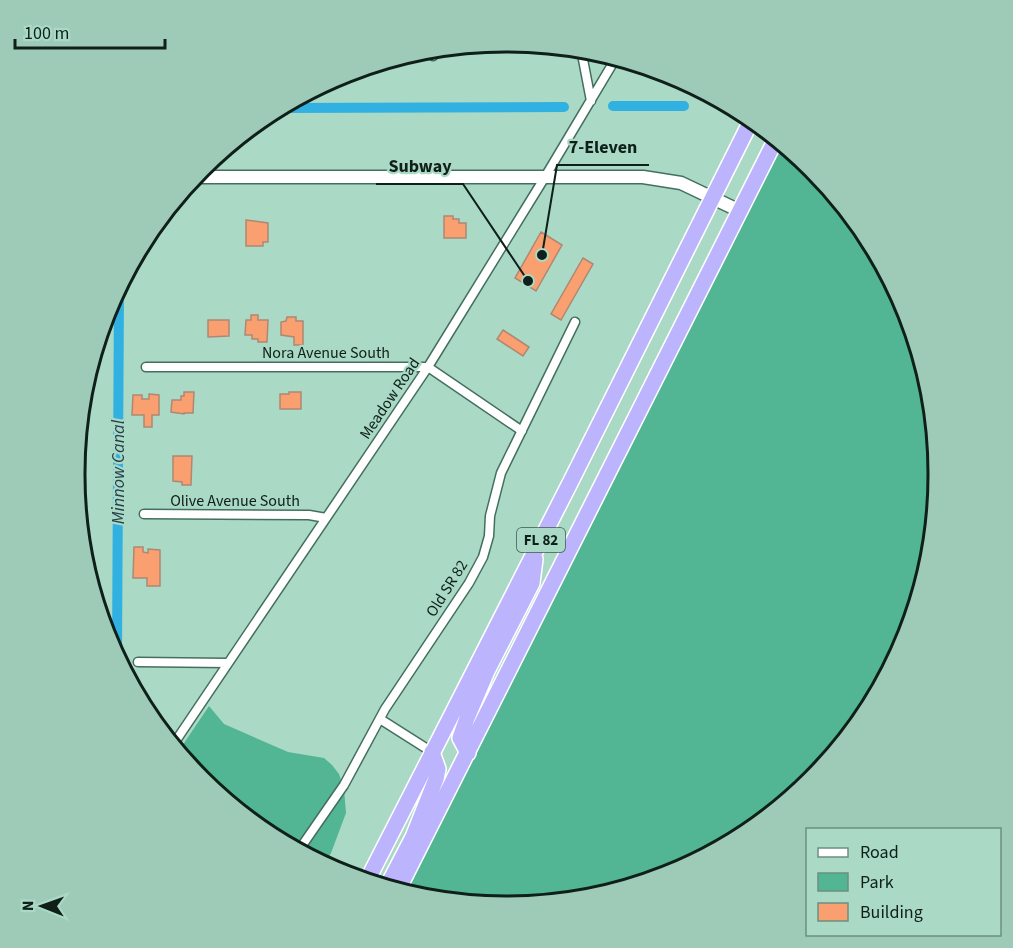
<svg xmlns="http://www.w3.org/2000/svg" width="1013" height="948" viewBox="0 0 1013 948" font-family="'Source Sans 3',sans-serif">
<rect width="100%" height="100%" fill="#aad9c6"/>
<path fill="#52b593" d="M781,143L812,169L866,234L906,309L930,390L938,474L930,559L905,640L865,714L812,780L746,833L672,873L590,898L506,906L422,898L404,892L472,757L475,756L474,753Z
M209,706L224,724L288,752L324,758L332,765L339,774L344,789L346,813L331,853L325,864L266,833L201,779L178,752Z"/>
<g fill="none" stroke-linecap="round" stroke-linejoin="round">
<path stroke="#30b1e1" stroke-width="10" d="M613,106H684
M280,108L564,107
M117,657L119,286"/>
</g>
<path fill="#fa9f6f" stroke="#ae8874" stroke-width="1.5" d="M525,44L549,46H534V51H525Z
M444,216H453V219H459V223H466V238H444Z
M246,220L268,223V242H263V246H246Z
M541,232L562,245L536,291L515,278Z
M583,258L593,264L561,320L551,314Z
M251,315H258V320H268L267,342H258V339H252V335H245L246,320H251Z
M287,317H296V321H303V345H294V337L281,335V322L286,321Z
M208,320H229V336L208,337Z
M503,330L529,347L523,356L497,339Z
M184,392H194L193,413H184V414L171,412L172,400H181V396H184Z
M289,392H301V409H280V394H289Z
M149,394L159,395V415H152V427H144V415H132L133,395H142V399H149Z
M173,456H192L191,485H182V482L173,481Z
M134,547H143V552L148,553V549L160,550V586H147V578H133Z"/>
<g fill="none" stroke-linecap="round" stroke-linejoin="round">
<g stroke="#446f5e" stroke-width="11">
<path id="street" d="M581,49L591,101
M433,56L434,49
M146,367H428L522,431
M144,514L309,515L326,518
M138,662L228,663
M380,719L432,752
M173,745L428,367L545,177L616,58
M299,850L344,785L385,709L469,583L483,557L489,536L490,516L501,473L575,322"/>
</g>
<g stroke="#446f5e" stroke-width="15">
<path id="secondary" d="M194,177H643L681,183L740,211"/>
</g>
<g stroke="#fff" stroke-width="18">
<path id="highway" d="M468,753L460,738L467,718L487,671L532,583L535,559
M367,881L569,485L752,119
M387,887L413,837L436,779L438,769L432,752
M398,890L776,139"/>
</g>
<use href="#street" stroke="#fff" stroke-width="8"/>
<use href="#secondary" stroke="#fff" stroke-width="12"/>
<use href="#highway" stroke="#bcb5fd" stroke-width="15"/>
</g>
<g text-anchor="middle" stroke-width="4.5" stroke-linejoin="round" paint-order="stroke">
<rect fill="#aad9c6" stroke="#3d584d" stroke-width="1.5" x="517" y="528" width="48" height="24" rx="4.5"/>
<g font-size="15" font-weight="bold" fill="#0e2019">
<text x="541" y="545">FL 82</text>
</g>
<g font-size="16" fill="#0e2019" stroke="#aad9c6">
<text x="326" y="358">Nora Avenue South</text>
<text transform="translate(389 398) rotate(-56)" y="6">Meadow Road</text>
<text x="235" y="506">Olive Avenue South</text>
<text transform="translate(446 588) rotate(-58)" y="6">Old SR 82</text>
</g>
<g font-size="18" font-style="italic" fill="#253f4b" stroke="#aad9c6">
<text transform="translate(118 472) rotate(-90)" y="6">Minnow Canal</text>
</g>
</g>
<path d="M0 0H1013V948H0ZM506 52H507A421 421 0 0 1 928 473V475A421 421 0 0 1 507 896H506A421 421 0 0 1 85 475V473A421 421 0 0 1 506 52Z" fill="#9ecab8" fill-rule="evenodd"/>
<path fill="none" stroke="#0e2019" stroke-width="3" d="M506 52H507A421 421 0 0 1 928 473V475A421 421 0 0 1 507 896H506A421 421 0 0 1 85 475V473A421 421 0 0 1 506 52Z"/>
<path fill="none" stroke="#0e2019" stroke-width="2" d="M542 255L557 165H649M528 281L463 184H376"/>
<g fill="#0e2019" stroke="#aad9c6" stroke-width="2">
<circle cx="542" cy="255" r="6"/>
<circle cx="528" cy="281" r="6"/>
</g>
<g font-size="18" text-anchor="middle" font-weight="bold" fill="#0e2019" stroke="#aad9c6" stroke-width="4.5" stroke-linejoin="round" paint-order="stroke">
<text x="603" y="153">7-Eleven</text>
<text x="420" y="172">Subway</text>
</g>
<rect x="806" y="828" width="195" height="108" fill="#aad9c6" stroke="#6c8f81" stroke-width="1.5"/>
<rect x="818" y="848" width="30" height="9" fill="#ffffff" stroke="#6c8f81" stroke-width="1.5"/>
<text x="860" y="858" font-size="18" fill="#0e2019">Road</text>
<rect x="818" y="873" width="30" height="18" fill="#52b593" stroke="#6c8f81" stroke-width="1.5"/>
<text x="860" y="888" font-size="18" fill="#0e2019">Park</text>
<rect x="818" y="903" width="30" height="18" fill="#fa9f6f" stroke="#6c8f81" stroke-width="1.5"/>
<text x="860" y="918" font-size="18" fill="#0e2019">Building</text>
<g transform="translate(42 906) rotate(271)" stroke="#aad9c6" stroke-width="4.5" paint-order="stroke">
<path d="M0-4.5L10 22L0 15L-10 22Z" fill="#0e2019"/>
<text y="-9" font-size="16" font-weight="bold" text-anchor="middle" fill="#0e2019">N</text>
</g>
<path d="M15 39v9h150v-9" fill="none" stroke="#0e2019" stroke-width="3"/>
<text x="24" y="39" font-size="18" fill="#0e2019" stroke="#aad9c6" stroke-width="4.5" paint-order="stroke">100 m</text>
</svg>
